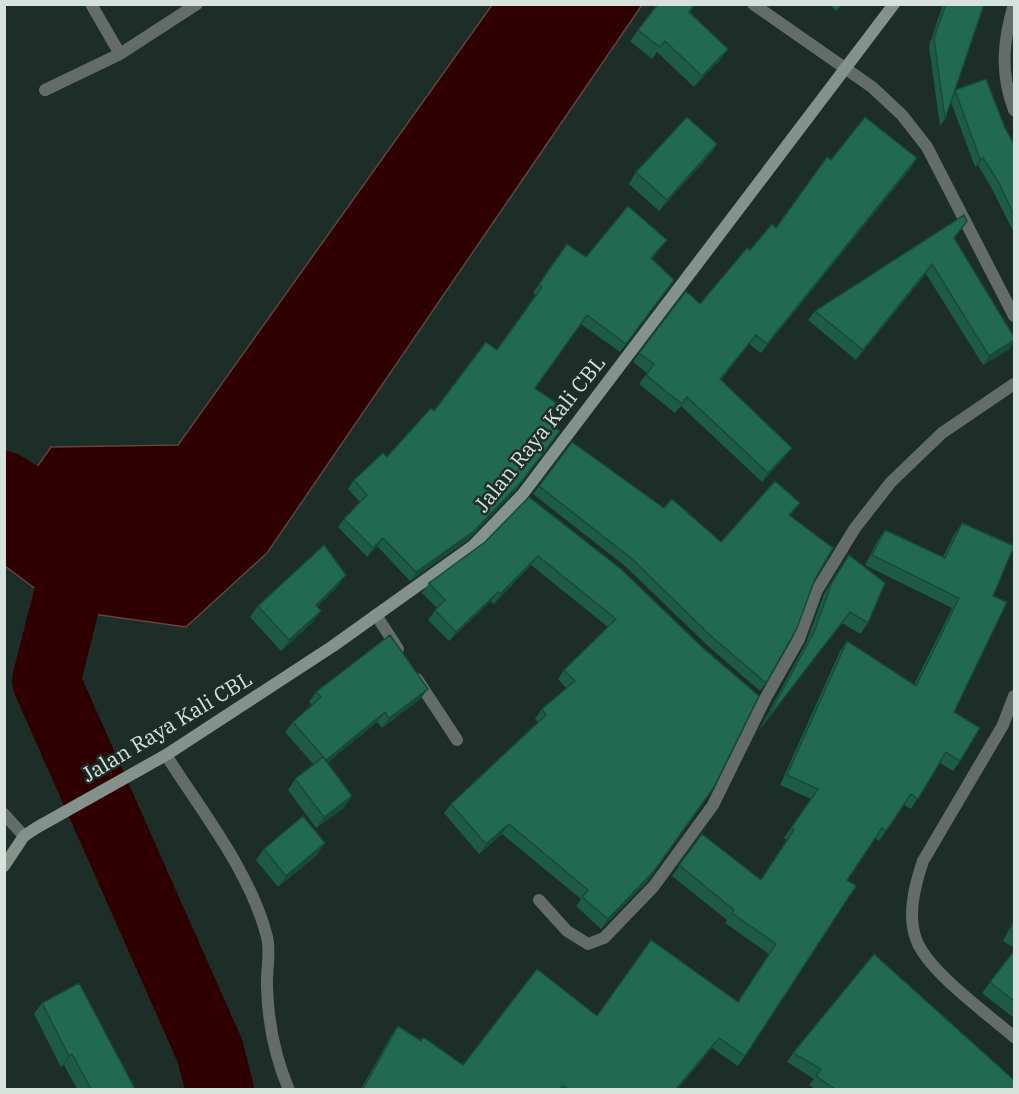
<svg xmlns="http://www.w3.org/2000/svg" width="1019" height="1094" viewBox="0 0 1019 1094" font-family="'IBM Plex Serif',serif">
<rect width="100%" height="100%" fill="#1c2e27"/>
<path fill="#2e0000" stroke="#614442" stroke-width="1.5" d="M492,5H642L267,553L186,627L64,610L5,566V512L51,447L178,445Z"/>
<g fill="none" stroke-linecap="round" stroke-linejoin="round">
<path stroke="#2e0000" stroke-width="68" d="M4,485L16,493L99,532
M97,532L74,571L46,681L210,1051L220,1090"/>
<path stroke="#646c69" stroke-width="12" d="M91,4L120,54L197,4
M1014,4C1003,41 1000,73 1014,110
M45,90L120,54
M376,615L398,649
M417,679L457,740
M166,755C202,812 250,871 267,937C271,953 266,972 267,987C268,1023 275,1057 289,1090
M4,814L24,836
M539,900L567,931L588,944L604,938L654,886L713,805L765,699L799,639L817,590L855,528L891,482L942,433L1014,384"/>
<path stroke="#646c69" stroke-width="12" d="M753,4L872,87L902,115L927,147L1014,316
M1014,696L1003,725L923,861C915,885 907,914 916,939C927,971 988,1014 1014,1037"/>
<path stroke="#84928c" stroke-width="12" d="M4,866L24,836L36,828L166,755L333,646L473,546L522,495L894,4"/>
</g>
<path fill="#1d5a47" d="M829,4H842L836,11Z
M943,4H984L955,90L1005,128L1014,144V233L992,189L978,165L975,167L951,102L945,119L940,126L929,46Z
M690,12L728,49L720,60L694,87L657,52L652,59L630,41L638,30Z
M717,144L709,156L659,211L629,184L636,172Z
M831,160L911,168L761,353L749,344L721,380L785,457L762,482L681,406L675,413L639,384L647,373L633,362L639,353L700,304L750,250L776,228Z
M961,230L954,238L1010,349L983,365L926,274L856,360L808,320L815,311Z
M667,240L652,259L668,289L620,352L581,324L535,388L544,420L516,490L468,540L410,581L377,546L367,557L338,527L344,519L360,502L348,489L354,480L387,457L497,350L536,295L533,293L567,244L586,257Z
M539,486L664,508L721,542L800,503L790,516L815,579L766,683L760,691L707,645L625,566L533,494Z
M962,523L993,596L954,712L960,761L953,771L940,763L911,809L904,805L879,841L875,838L847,880L745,1056L738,1066L712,1048L678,1089H361L391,1036L398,1026L421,1041L463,1065L597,1016L738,1002L769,954L725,923L727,920L672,876L702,834L761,880L787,840L784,838L811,799L780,785L840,651L847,641L914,685L952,608L865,565L878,540L885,530L943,557L955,533Z
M485,542L621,569L648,881L601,929L576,906L581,899L502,834L479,854L444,813L451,804L538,722L535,719L542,709L566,688L558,679L564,670L608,627L531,565L494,604L491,601L449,641L428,620L437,608L422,593L429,583Z
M849,555L868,623L860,634L842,623L758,732L806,643L824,594Z
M338,586L317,607L321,611L313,622L281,651L250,617L258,606Z
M428,689L420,699L382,728L377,722L327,763L344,808L316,828L288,790L295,779L314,765L285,732L293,722L312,705L309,702L316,692Z
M325,843L317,855L278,887L256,860L264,849Z
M1014,920V948L1003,941Z
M1014,951V1018L982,993Z
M42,1003L135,1089H77L64,1065L61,1067L34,1014Z
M793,1053L1014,1089H815L809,1085L814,1079L787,1062Z"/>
<path fill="#184a39" d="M728,49L720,60L694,87L702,76Z
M717,144L709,156L659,211L667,200Z
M917,158L911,168L761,353L767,344Z
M983,158L978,165L975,167L980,159Z
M932,264L926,274L856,360L863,350Z
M756,335L714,389L720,379Z
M1014,340L1010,349L983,365L989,356Z
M554,440L516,490L468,540L410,581L416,572Z
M792,448L785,457L762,482L768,473Z
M383,538L377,546L367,557L373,548Z
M538,556L531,565L494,604L500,594Z
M346,575L338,586L308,616L316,605Z
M498,592L491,601L449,641L456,632Z
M321,611L313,622L281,651L289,640Z
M850,612L842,623L758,732L766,721Z
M428,689L420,699L382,728L389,718Z
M385,712L377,722L318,770L326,760Z
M714,787L648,881L601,929L608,919Z
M352,796L344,808L316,828L324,817Z
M509,824L502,834L479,854L486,844Z
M325,843L317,855L278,887L286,876Z
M719,1038L712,1048L678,1089H676Z
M72,1054L64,1065L61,1067L69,1056Z"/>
<path fill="#226952" stroke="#184a39" stroke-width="1.5" d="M658,4H695L689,12L728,49L702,76L665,41L660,47L638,30Z
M946,4H984L955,90L986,79L1005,128L1014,144V215L998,181L983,158L980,159L955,90L945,119L934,38Z
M687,117L717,144L667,200L636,172Z
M865,117L917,158L767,344L756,335L720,379L792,448L768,473L687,397L682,404L646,375L654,364L639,353L686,291L700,304L747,248L750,250L772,224L776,228L827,157L831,160Z
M628,206L667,240L651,258L674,280L626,344L587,315L535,388L556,403L544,420L560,431L522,481L474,531L416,572L383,538L373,548L344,519L367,495L354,480L383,453L387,457L431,408L434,411L486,342L497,350L542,287L539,284L567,244L586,257Z
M964,215L967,221L954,238L1014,337V340L989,356L932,264L863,350L815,311Z
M572,442L664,508L672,499L721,542L775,481L800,503L789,515L833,548L815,579L797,628L766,683L712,637L631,558L539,486Z
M529,497L621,569L702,647L759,696L714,787L654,871L608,919L582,897L588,890L509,824L486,844L451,804L546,715L542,709L575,681L564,670L616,619L538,556L500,594L498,592L456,632L435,610L445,600L429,583L485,542Z
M962,523L1014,546L993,596L1007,602L954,712L980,728L960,761L946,752L918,799L911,794L886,831L882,828L847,880L856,886L745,1056L719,1038L676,1089H568L563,1086L559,1089H363L398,1026L421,1041L423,1037L463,1065L537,969L597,1016L651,940L738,1002L776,944L732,913L734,910L679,865L702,834L761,880L794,830L791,828L818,789L787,775L847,641L916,686L959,598L872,555L885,530L945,558Z
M324,545L346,575L316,605L321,611L289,640L258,606Z
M849,555L885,583L868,623L850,612L766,721L814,632L832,582Z
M390,635L428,689L389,718L385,712L326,760L293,722L321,697L316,692Z
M323,757L352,796L324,817L295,779Z
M303,816L325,843L286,876L264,849Z
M1014,922V932L1010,930Z
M1014,951V1001L990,982Z
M874,954L1014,1080V1089H835L816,1076L821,1069L793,1053Z
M79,983L135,1089H91L72,1054L69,1056L42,1003Z"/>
<g text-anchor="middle" stroke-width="5" stroke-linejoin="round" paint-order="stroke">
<g font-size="21" fill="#d7e2dd" stroke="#1c2e27">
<text transform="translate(540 434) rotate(-51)" y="7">Jalan Raya Kali CBL</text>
<text transform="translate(167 727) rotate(-31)" y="7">Jalan Raya Kali CBL</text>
</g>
</g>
<rect width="1019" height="1094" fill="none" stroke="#d7e2dd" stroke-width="12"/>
</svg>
